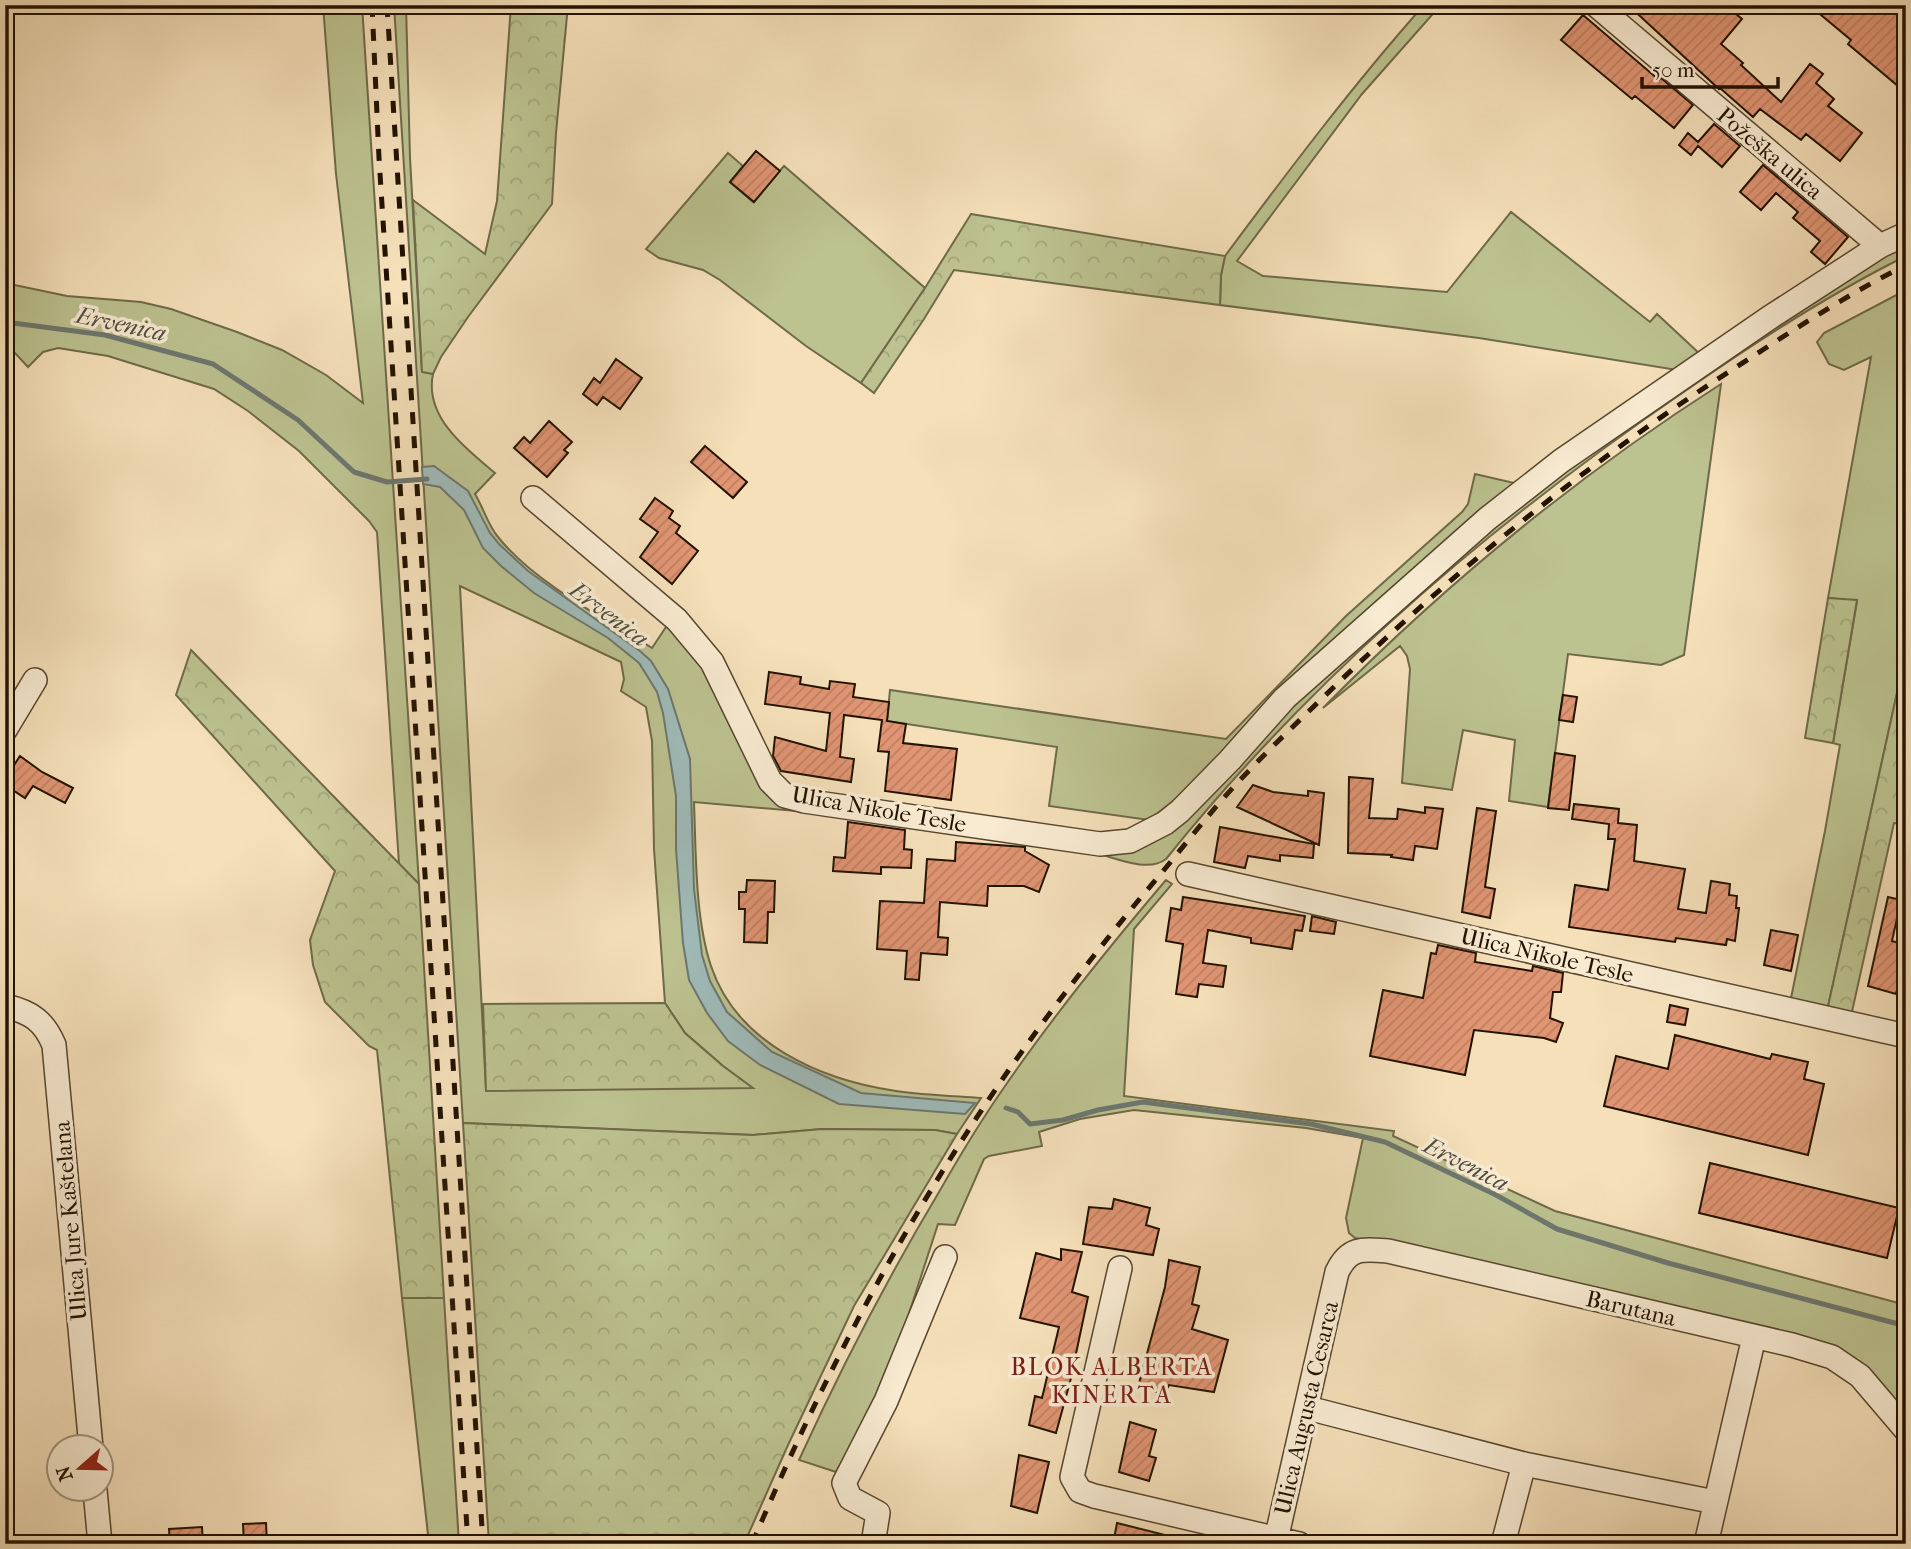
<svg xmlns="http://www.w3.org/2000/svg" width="1911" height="1549" viewBox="0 0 1911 1549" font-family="'IM FELL French Canon',serif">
<defs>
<pattern id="forest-crowns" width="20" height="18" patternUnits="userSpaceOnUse" patternTransform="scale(1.75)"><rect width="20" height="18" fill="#bcc290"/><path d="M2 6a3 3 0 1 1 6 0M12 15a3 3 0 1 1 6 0" fill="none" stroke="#a1a67a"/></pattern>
<pattern id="building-hatch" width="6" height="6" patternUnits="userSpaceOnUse" patternTransform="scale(1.75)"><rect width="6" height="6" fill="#e09573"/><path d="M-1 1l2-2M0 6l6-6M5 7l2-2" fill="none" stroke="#c07f62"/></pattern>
</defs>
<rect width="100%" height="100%" fill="#f5e0ba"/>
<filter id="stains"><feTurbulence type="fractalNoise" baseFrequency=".00286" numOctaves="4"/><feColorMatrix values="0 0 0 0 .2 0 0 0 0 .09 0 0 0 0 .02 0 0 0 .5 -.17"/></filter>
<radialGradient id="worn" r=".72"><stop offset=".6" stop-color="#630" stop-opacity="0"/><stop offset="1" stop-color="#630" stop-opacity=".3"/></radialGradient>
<path fill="#bcc290" stroke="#6f6a48" stroke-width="2" fill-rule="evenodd" d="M323,5H362L419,884L399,864L377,532L369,521L299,451L248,411L214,389L108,356L58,348L43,352L28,367L15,353L5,352V283L67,296L141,302L171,309L237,332L282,350L326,375L363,403L336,174Z
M394,5H406L410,158L422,372L433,374C424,417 466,449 495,473L475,494C483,507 488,525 498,537C534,582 603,618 652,648L670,621L797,807L796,811L694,802C696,853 695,918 711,966C737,1044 821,1080 896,1091C924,1095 953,1096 981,1098L957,1134L935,1130L822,1129L753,1135L463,1123ZM460,586L621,662L624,679L621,691L646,707L652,741L654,849L665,1003L685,1033L723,1066L751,1087L486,1090Z
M1424,5L1439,7L1362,94L1237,261L1263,276L1447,292L1511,212L1650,322L1657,314L1701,355L1683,371L1479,338L1220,305L1221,275L1225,256C1289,170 1353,85 1424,5Z
M728,153L743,166L730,182L753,202L784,166L925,288L861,383L806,346L720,280L703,270L659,258L646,249Z
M1906,246V256C1831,293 1757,341 1688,389C1496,520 1312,677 1166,859C1148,873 1116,858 1096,853L1122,848L1349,646L1604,437L1882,257Z
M1906,290V652L1827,1011L1790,1003L1825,831L1840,745L1833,743L1857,601L1828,598L1871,357L1844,370L1829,364L1817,342L1824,333Z
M1721,384L1684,655L1661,665L1568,654L1548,807L1509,801L1515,740L1463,730L1452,790L1402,783L1410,669L1407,656L1400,646L1323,708C1443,586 1577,476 1721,384Z
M1475,474L1523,485L1185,792L1149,820L1049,806L1057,747L887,721L890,690L1226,739L1346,616L1462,512L1468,504Z
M1166,880L1172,884L1134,929L1124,1096L1394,1131L1393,1136L1555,1211L1906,1305V1423L1865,1373L1355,1238L1349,1233L1346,1218L1363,1138L1306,1128L1134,1110L1080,1119L1039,1132L1042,1146L989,1156L984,1159L955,1225L938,1224L891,1369L877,1400L836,1472L799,1460C841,1368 887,1279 939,1192C959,1157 980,1122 1003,1089C1053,1016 1109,947 1166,880Z
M402,1298H444L459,1544H429Z"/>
<path fill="url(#forest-crowns)" stroke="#6f6a48" stroke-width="2" d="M511,5H568L556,133L552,204L468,317L441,357L433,374L422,372L413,200L485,254L497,201Z
M971,214L1225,256L1221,275L1220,305L954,270L924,319L874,393L861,383L925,288Z
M1828,598L1857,600L1833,743L1805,738Z
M191,650L419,884L444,1298H402L377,1050L369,1046L325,1002L313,965L310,940L335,871L176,695Z
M1906,652V824L1894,823L1851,1016L1827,1011Z
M665,1003L685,1033L723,1066L753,1088L486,1091L483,1004Z
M463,1123L753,1135L822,1129L935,1130L957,1134L854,1306L788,1445L744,1544H489Z"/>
<path fill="#9fbbb9" stroke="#6d776f" stroke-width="2" d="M434,466L468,491L490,533L499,544L528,571L640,651L651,661L668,689L690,759L694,889L702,955L710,981L727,1012L772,1052L861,1093L975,1103L965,1114L839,1104L760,1065L728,1041L707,1013L689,980L683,943L676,849V796L663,713L657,692L639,663L608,638L534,593L501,566L483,548L464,510L440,487L423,484L422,467Z"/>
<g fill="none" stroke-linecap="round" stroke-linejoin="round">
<path stroke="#6d776f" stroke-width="5" d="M5,322L105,335L213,364L298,420L354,472L387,482L427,479
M1006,1108L1018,1112L1030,1124L1063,1120L1098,1110L1143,1102L1311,1124L1385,1142L1496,1195L1557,1229L1668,1263L1906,1326"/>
</g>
<path fill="url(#building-hatch)" stroke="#221200" stroke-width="2" d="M1628,5H1725L1742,19L1721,44L1743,63L1741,65L1781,102L1810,64L1823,74L1816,83L1834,99L1828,106L1862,133L1840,161L1806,134L1801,140L1760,109L1753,117L1720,88L1719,89Z
M1809,5H1895L1906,15V33L1897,43L1906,50V77L1898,86L1848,44L1851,40Z
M1583,15L1659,80L1661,78L1693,105L1674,128L1635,96L1632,99L1561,40Z
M1714,124L1740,146L1722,167L1698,146L1691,155L1679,145L1688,133L1698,142Z
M756,151L780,171L754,202L730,182Z
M1763,165L1848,237L1825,264L1811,252L1820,241L1793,218L1798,212L1776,193L1761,210L1740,192Z
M616,359L642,378L620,409L603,397L597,405L583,394L594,378L600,383Z
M549,421L572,442L564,450L568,453L547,477L514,448L524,437L530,443Z
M705,446L747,482L733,498L691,462Z
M655,498L673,511L669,518L680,526L676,533L698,551L672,584L640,557L658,532L640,519Z
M769,672L801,677L800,684L829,689L830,681L855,684L853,697L889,702L887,721L906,724L903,743L957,749L951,800L885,791L889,752L878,751L882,720L844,715L840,757L854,759L851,782L781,771L773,756L775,737L826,751L830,713L765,704Z
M1563,695L1577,697L1573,722L1559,720Z
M1555,753L1575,756L1569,810L1548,808Z
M20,756L42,772L73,788L65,803L33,786L25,798L5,785V779Z
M1349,777L1373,779L1369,818L1397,819L1398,809L1425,813V807L1443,809L1437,849L1415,846L1413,860L1391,857L1392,855L1348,853Z
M1253,785L1273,792L1308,796V791L1324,793L1319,845L1237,807Z
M1574,804L1619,809L1618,823L1637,825L1634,861L1685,869L1678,909L1706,913L1711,881L1730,884L1729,895L1737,896L1736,908H1739L1735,941L1727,939L1726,945L1676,938L1675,942L1569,927L1575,885L1608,890L1615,839H1608L1609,824L1572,819Z
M1477,808L1496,811L1485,887L1495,889L1490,918L1462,912Z
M848,822L905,830L904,849L912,850L911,868L881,867V874L833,871L834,857L845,858Z
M1220,827L1314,844L1313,858L1280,855V861L1248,856L1245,868L1214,862Z
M956,842L1025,847V851L1049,865L1039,892L1024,886H988L987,906L940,902L938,937L948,938L947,955L921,953L919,980L905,979L907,951L877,949L880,901L924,903L927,859L955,861Z
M747,880L775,881L774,912H768L767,943L744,942L745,909H739V892H746Z
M1183,897L1305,916L1302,931L1295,930L1292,949L1251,943V938L1208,930L1203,963L1226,966L1223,987L1199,984L1197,997L1176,994L1183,944L1166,941L1171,908L1181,910Z
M1888,897L1901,900L1892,941L1906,945V954L1896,994L1868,986Z
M1312,916L1336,922L1334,934L1310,931Z
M1771,930L1798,935L1791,971L1764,965Z
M1438,945L1476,953L1475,962L1532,971L1533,966L1563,973L1561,992H1553L1550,1018L1563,1023L1556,1042L1544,1038L1474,1030L1465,1075L1370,1056L1383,990L1423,998L1431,953L1436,954Z
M1670,1005L1688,1009L1685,1025L1667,1022Z
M1675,1035L1770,1059L1772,1054L1808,1062L1804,1079L1824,1084L1808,1155L1604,1106L1616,1056L1668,1069Z
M1710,1163L1899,1208L1887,1258L1699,1213Z
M1114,1199L1150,1208L1146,1225L1159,1229L1153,1255L1083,1244L1089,1207L1112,1209Z
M1061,1249L1082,1252L1072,1292L1088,1297L1070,1382L1056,1433L1029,1425L1035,1396L1042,1398L1059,1327L1020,1318L1036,1253L1061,1260Z
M1169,1260L1200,1267L1192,1304L1199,1306L1192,1329L1228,1340L1214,1392L1169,1385L1165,1394L1138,1387L1165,1287Z
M1130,1422L1156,1430L1149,1456L1156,1458L1149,1481L1119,1472Z
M1019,1455L1049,1462L1037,1513L1011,1506Z
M266,1523L267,1544H244L243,1524Z
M1117,1523L1177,1538V1544H1113Z
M202,1527L203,1544H170L169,1529Z"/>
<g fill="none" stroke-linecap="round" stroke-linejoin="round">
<g stroke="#57462e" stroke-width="26">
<path id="minor" d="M1596,5L1880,246
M533,498L677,620L712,662L770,781L785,796L804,801L1100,844L1130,841L1165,823L1180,811L1230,760L1285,698L1487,519L1561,461L1769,318L1880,246L1906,234
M5,730L35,680
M1188,874L1906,1036
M5,1006C31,1012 44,1021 54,1045L91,1448
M1120,1268L1072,1477L1080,1491L1094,1496L1299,1544
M1308,1408L1524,1464L1715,1502
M95,1490L100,1544
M873,1544L878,1513L850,1498L844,1483L886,1401L945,1257
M1275,1544L1337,1272C1349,1247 1362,1249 1388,1251L1792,1345L1832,1357L1860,1376L1906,1430
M1503,1544L1524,1464
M1706,1544L1754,1337"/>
</g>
<use href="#minor" stroke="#f8ebd2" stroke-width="23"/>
<path stroke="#221200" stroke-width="5" stroke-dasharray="12 12" stroke-linecap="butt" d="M372,5L379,158L468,1544
M387,5L483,1544
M752,1544C816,1392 892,1245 983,1108C1032,1034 1086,964 1142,896C1169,865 1194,832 1221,801C1258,759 1299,721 1339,682C1454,572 1577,472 1710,384C1774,343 1838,299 1906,265"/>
</g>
<g text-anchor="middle" stroke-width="7" stroke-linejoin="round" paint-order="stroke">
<g font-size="23" fill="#221200" stroke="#f8ebd2">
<text transform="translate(1770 153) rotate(40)" y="8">Požeška ulica</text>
<text transform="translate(879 809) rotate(10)" y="8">Ulica Nikole Tesle</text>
<text transform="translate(1547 955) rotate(13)" y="8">Ulica Nikole Tesle</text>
<text transform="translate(70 1221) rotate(-95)" y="8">Ulica Jure Kaštelana</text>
<text transform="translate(1631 1308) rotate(13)" y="8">Barutana</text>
<text transform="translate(1306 1408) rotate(-77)" y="8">Ulica Augusta Cesarca</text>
</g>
<g font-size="24" font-style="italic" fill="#4e4d41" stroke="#f8ebd2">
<text transform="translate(121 324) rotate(12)" y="8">Ervenica</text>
<text transform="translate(609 614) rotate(37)" y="8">Ervenica</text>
<text transform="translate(1466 1164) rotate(27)" y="8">Ervenica</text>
</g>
<g font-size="24" letter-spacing="2" fill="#7a1f14" stroke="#f8ebd2">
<text x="1112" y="1375">BLOK ALBERTA<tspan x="1112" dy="28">KINERTA</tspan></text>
</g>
</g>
<rect width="1911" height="1549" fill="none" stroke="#f5e0ba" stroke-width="28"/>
<rect x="7" y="7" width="1897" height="1535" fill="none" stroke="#221200" stroke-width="3.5"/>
<rect x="14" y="14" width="1883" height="1521" fill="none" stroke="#221200" stroke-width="2"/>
<g transform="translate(80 1468) rotate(250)"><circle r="33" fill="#f8ebd2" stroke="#a2947e" stroke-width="2"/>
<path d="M0-5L12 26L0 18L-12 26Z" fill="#8f2418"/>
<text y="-10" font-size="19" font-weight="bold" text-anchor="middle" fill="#221200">N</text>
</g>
<path d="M1642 77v10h136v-10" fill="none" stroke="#221200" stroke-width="3.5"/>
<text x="1652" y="77" font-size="21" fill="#221200" stroke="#f8ebd2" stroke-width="5" paint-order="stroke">50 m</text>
<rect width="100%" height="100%" filter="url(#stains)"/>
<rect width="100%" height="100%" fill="url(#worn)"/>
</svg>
